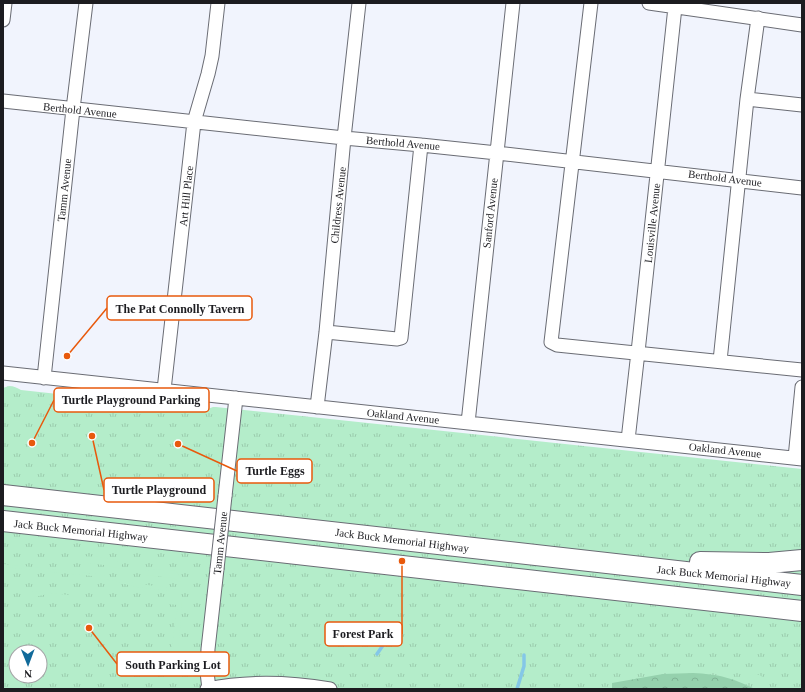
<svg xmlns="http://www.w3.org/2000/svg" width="805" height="692" viewBox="0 0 805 692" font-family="'Times New Roman',serif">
<defs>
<pattern id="grass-tufts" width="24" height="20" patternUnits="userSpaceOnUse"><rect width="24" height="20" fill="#b4edca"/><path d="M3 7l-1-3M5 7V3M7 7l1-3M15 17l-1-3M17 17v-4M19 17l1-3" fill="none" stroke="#9acbad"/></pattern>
<pattern id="forest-crowns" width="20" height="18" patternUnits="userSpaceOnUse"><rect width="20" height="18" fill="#95d1ad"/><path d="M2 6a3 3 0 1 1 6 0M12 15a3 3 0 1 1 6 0" fill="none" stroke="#80b395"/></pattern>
</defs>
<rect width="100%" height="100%" fill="#f1f4fd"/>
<path fill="url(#grass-tufts)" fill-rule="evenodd" d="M9,386C14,386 17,388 21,390L205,410L213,407H216L802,469V689H3V388ZM16,652H40V676H16Z"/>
<path fill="url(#forest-crowns)" d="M693,673C718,674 732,678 755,689H612V683L663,674Z"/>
<path fill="#b4edca" d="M80,556C92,557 114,556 122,564V569L104,565L80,562Z
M3,564L97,574L133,583L163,587L175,590L178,593L180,597L182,606L178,652L171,651L178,605L168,604L169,591L137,587L92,576L3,567Z
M157,569C163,571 169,570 176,571L182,580L181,582L172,578L145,575V571Z
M32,591L69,595L70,597L69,598L56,602L48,594L34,597L30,593V592Z
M170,656H174L171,677H169L164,675L157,666V665L159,664L169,665Z
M753,674C762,674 768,680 768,689L747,680L750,676Z"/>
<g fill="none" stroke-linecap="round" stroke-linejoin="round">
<path stroke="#84c7e7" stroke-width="3.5" d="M377,654L390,635
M517,689L524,666V655"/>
<g stroke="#6a6c74" stroke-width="15">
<path id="minor" d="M591,3L551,342L557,345L802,370
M649,3L802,25
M3,20L5,3
M747,99L802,105
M3,101L344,138L421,145L497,153L802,188
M326,332L397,339L401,338L421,145
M720,361L747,99L758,18
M3,373L802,459
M44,378L73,109L86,3
M164,390L194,122L208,74L212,56L218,3
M317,407L326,332L344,138L359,3
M468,423L513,3
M628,440L638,352L675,7
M795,458L802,387
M225,496L236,398
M207,689C247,681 289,682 330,689
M209,689L207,672L208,649L217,569"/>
</g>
<g stroke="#6a6c74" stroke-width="22">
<path id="highway" d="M3,495L802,585
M3,521L802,611
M700,562L769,563L802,560"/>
</g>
<use href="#minor" stroke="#fff" stroke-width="13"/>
<use href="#highway" stroke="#fff" stroke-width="20"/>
<g stroke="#6a6c74" stroke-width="15" stroke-linecap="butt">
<path id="minor-bridge" d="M217,569L225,496"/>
</g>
<use href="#minor-bridge" stroke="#fff" stroke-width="13"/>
</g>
<g text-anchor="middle" stroke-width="3" stroke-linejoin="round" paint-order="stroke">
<g font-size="11" fill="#1c1c20" stroke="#fff">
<text transform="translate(80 110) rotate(6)" y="4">Berthold Avenue</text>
<text transform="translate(403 143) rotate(5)" y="4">Berthold Avenue</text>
<text transform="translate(725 178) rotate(7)" y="4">Berthold Avenue</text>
<text transform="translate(64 190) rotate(-84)" y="4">Tamm Avenue</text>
<text transform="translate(186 196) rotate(-84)" y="4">Art Hill Place</text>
<text transform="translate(338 205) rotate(-84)" y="4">Childress Avenue</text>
<text transform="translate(490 213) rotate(-84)" y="4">Sanford Avenue</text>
<text transform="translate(652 223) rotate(-84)" y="4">Louisville Avenue</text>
<text transform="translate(403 416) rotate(6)" y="4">Oakland Avenue</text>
<text transform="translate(725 450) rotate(6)" y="4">Oakland Avenue</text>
<text transform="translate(81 530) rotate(6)" y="4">Jack Buck Memorial Highway</text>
<text transform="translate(402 540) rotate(7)" y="4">Jack Buck Memorial Highway</text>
<text transform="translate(220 543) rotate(-84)" y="4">Tamm Avenue</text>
<text transform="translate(724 576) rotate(6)" y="4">Jack Buck Memorial Highway</text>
</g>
</g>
<path fill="none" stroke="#e8590c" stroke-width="1.5" d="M67 356L107 308M32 443L54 400M178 444L237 471M92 436L104 490M402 561L402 634M89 628L117 664"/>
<g fill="#e8590c" stroke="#fff" stroke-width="1.5">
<circle cx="67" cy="356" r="4"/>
<circle cx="32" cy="443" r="4"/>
<circle cx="178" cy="444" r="4"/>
<circle cx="92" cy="436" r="4"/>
<circle cx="402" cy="561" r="4"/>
<circle cx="89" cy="628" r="4"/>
</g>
<g fill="#fff" stroke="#e8590c" stroke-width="1.5">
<rect x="107" y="296" width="145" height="24" rx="4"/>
<rect x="54" y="388" width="155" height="24" rx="4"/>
<rect x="237" y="459" width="75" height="24" rx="4"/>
<rect x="104" y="478" width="110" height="24" rx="4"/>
<rect x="325" y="622" width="77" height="24" rx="4"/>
<rect x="117" y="652" width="112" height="24" rx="4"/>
</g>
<g font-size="12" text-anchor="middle" font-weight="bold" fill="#1c1c20">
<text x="180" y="313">The Pat Connolly Tavern</text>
<text x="131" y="404">Turtle Playground Parking</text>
<text x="275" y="475">Turtle Eggs</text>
<text x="159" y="494">Turtle Playground</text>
<text x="363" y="638">Forest Park</text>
<text x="173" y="669">South Parking Lot</text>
</g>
<rect width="805" height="692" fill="none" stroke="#1c1c20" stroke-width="8"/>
<g transform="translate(28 664) rotate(179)"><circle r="19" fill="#ffffff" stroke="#a4a4a6"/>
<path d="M0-3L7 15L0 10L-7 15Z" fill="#116a9a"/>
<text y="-6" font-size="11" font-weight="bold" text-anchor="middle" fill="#1c1c20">N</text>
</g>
</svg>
